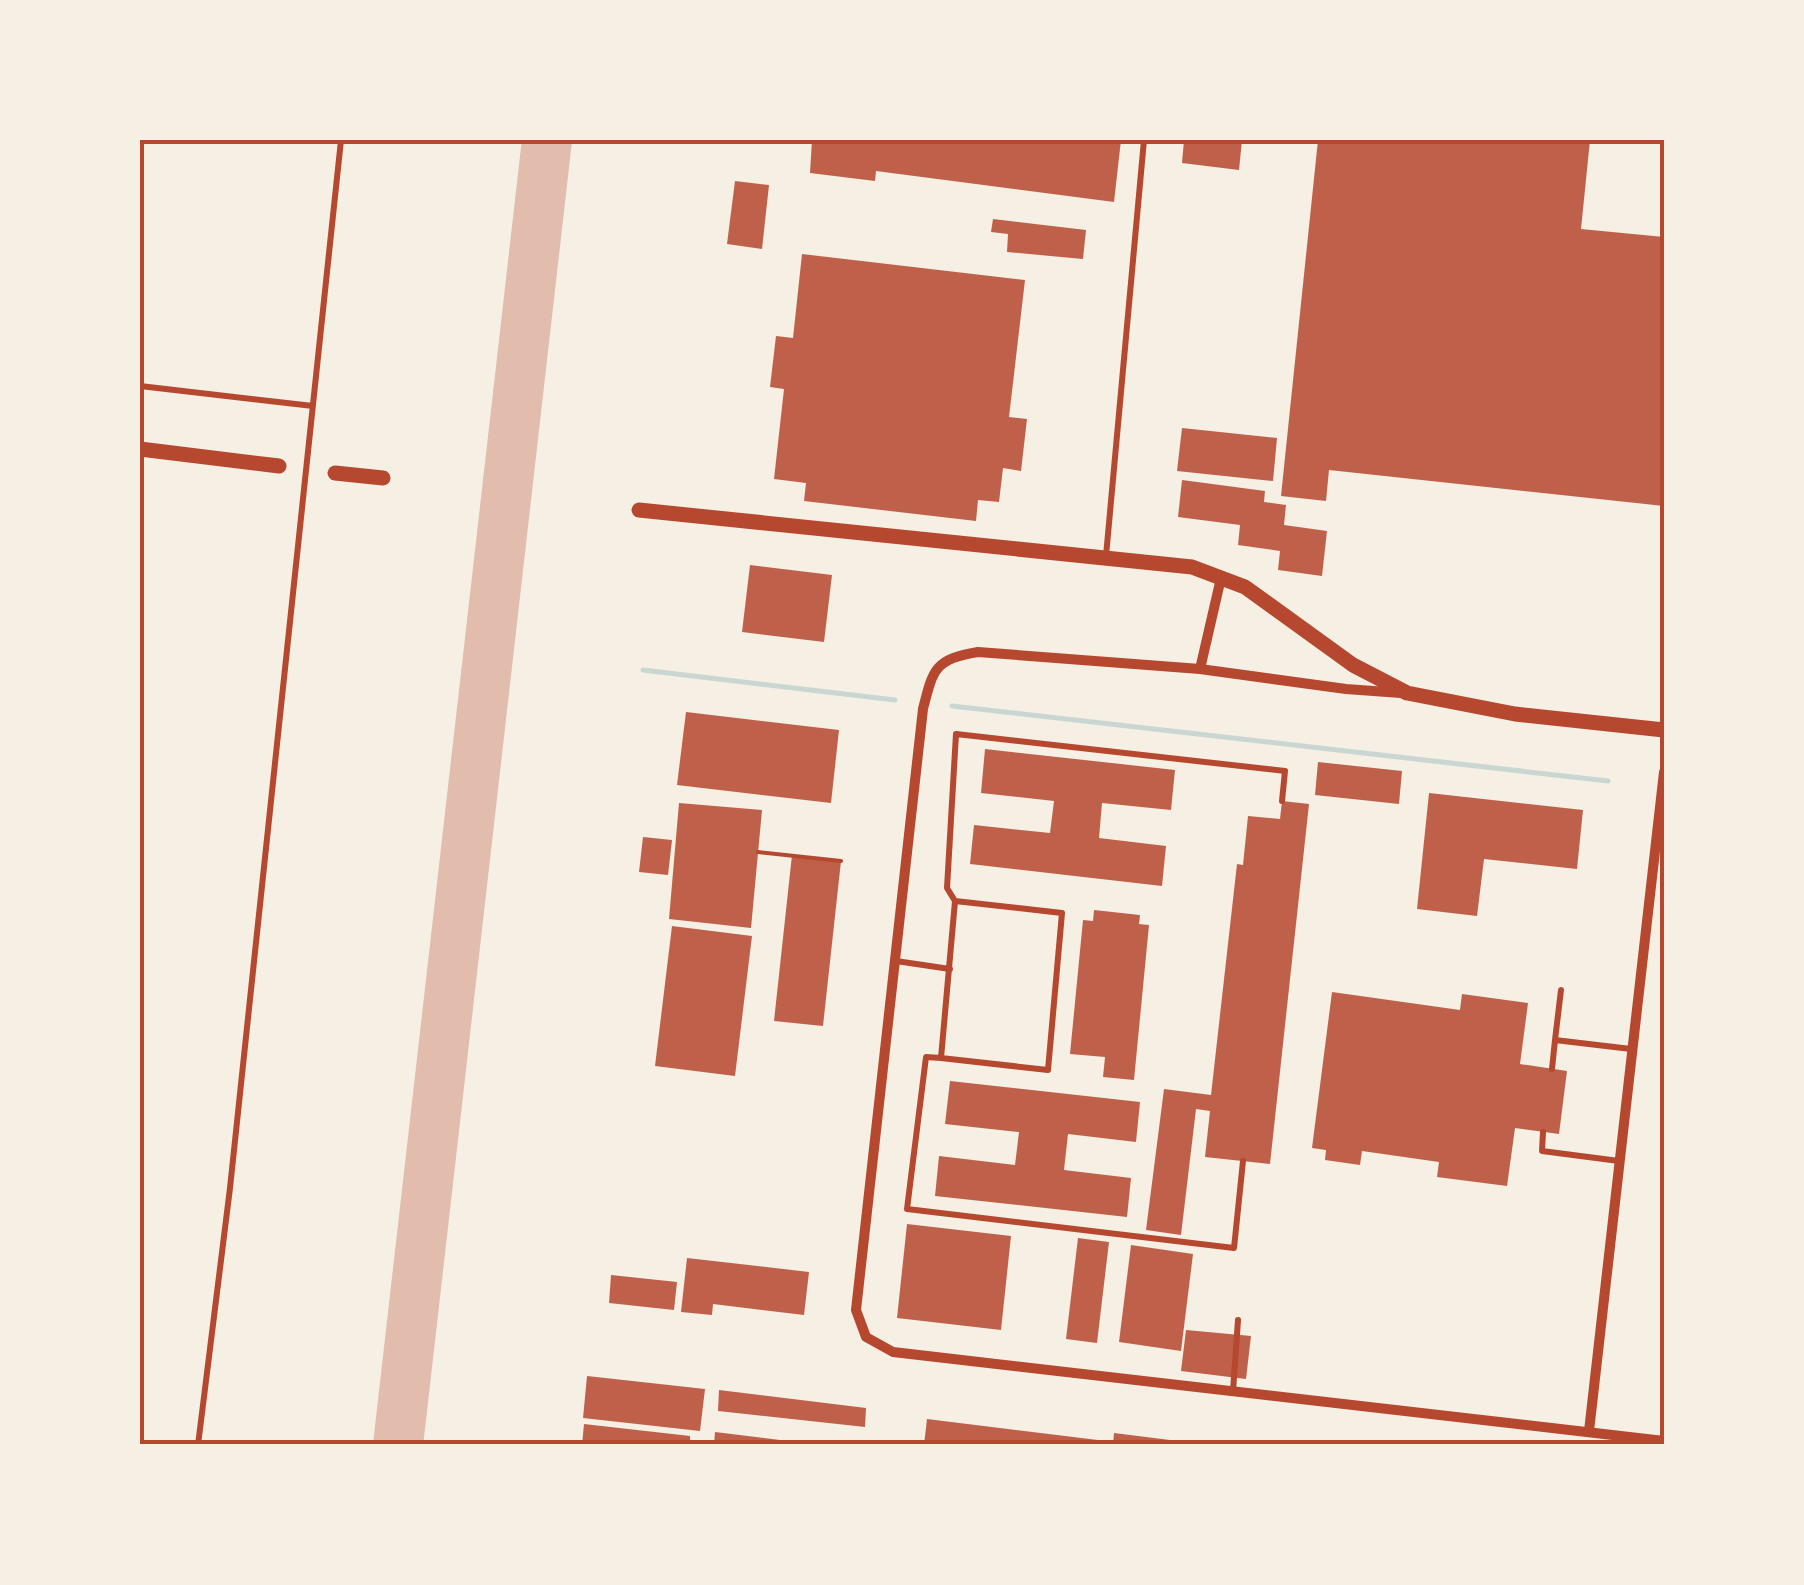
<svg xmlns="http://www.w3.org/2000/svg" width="1804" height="1585" viewBox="0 0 1804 1585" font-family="Overpass,sans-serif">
<rect width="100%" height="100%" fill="#f6efe4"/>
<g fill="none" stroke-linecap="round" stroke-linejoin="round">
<path stroke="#c9d6d2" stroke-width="5" d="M643,670L895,700
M952,706L1608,781"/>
<path stroke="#e2bdae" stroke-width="50" d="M398,1445L547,140"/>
</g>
<path fill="#bf614a" d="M812,140H1121L1114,202L876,171L875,181L810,173Z
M1184,140H1242L1239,170L1182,163Z
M1318,140H1590L1581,229L1664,237V506L1329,470L1326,501L1281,496Z
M735,181L769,185L762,249L727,244Z
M993,219L1086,230L1083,259L1007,252L1008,234L991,232Z
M802,254L1025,280L1009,417L1027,419L1021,471L1003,468L999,502L978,500L976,521L804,501L806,483L774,479L784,389L770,387L776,336L793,338Z
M1182,428L1277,438L1273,481L1177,471Z
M1182,480L1265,491L1264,502L1286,505L1284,525L1327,531L1322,576L1278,570L1280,551L1238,545L1240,525L1178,517Z
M750,565L832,575L824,642L742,632Z
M686,712L839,730L831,803L677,785Z
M985,749L1175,770L1171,810L1102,803L1099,838L1166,846L1162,886L970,864L974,825L1050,833L1054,801L981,793Z
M1318,762L1402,771L1399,804L1315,795Z
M1429,793L1583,810L1577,869L1484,859L1477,916L1417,909Z
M1282,801L1309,804L1270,1164L1205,1157L1210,1111L1196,1109L1181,1235L1146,1230L1164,1089L1211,1095L1237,864L1243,865L1248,816L1280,819Z
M679,803L762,810L751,928L669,919Z
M643,837L672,840L668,875L639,872Z
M792,855L841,861L823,1026L774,1021Z
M1094,910L1140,915L1139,924L1149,925L1134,1080L1103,1077L1105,1057L1070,1054L1083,920L1093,921Z
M672,926L752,936L735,1076L655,1066Z
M1332,992L1460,1010L1462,994L1528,1003L1520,1064L1567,1071L1559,1134L1515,1128L1507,1186L1437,1177L1439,1162L1362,1151L1360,1165L1325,1160L1326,1150L1312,1148Z
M950,1081L1140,1102L1136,1142L1068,1134L1064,1170L1131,1178L1127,1217L935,1196L939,1156L1015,1165L1019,1132L945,1124Z
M907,1224L1011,1236L1001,1330L897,1318Z
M1078,1238L1109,1242L1097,1343L1066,1339Z
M1131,1245L1193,1254L1181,1351L1119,1342Z
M687,1258L809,1272L804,1315L713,1304L712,1315L681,1312Z
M611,1275L677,1282L674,1310L609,1303Z
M1186,1330L1251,1336L1246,1379L1181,1371Z
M587,1376L705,1389L700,1431L583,1418Z
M719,1390L866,1408L865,1427L718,1411Z
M927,1419L1106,1441L1105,1445H924Z
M584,1424L690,1436V1445H582Z
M715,1432L804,1443V1445H714Z
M1114,1433L1194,1443V1445H1113Z"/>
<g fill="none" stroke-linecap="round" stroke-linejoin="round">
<path stroke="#b5482f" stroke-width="4" d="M758,852L841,861"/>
<path stroke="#b5482f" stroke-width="6" d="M140,386L313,406
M1106,556L1144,140
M955,901L947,888L956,734L1285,771L1282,801
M955,901L1062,913L1048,1070L941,1058Z
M896,961L950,969
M1555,1040L1561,990
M941,1058L926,1057L907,1209L1234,1248L1243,1161
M1552,1069L1555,1040L1631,1049
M1543,1132L1542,1151L1619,1161
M1233,1391L1238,1320
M198,1445L230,1188L341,140"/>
<path stroke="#b5482f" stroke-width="10" d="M1200,669L1221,578
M1401,693L1346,689L1200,669L978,652C935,659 933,669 923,709L856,1310L866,1337L893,1352L1664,1441
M1589,1431L1664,772"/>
<path stroke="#b5482f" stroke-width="15" d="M140,449L279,466
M335,473L383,478
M639,510L1192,567L1245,587L1353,665L1407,693L1515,714L1664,730"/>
</g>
<rect width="1804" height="1585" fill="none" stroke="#f6efe4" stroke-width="285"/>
<rect x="142" y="142" width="1520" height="1300" fill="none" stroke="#b5482f" stroke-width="4"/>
</svg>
